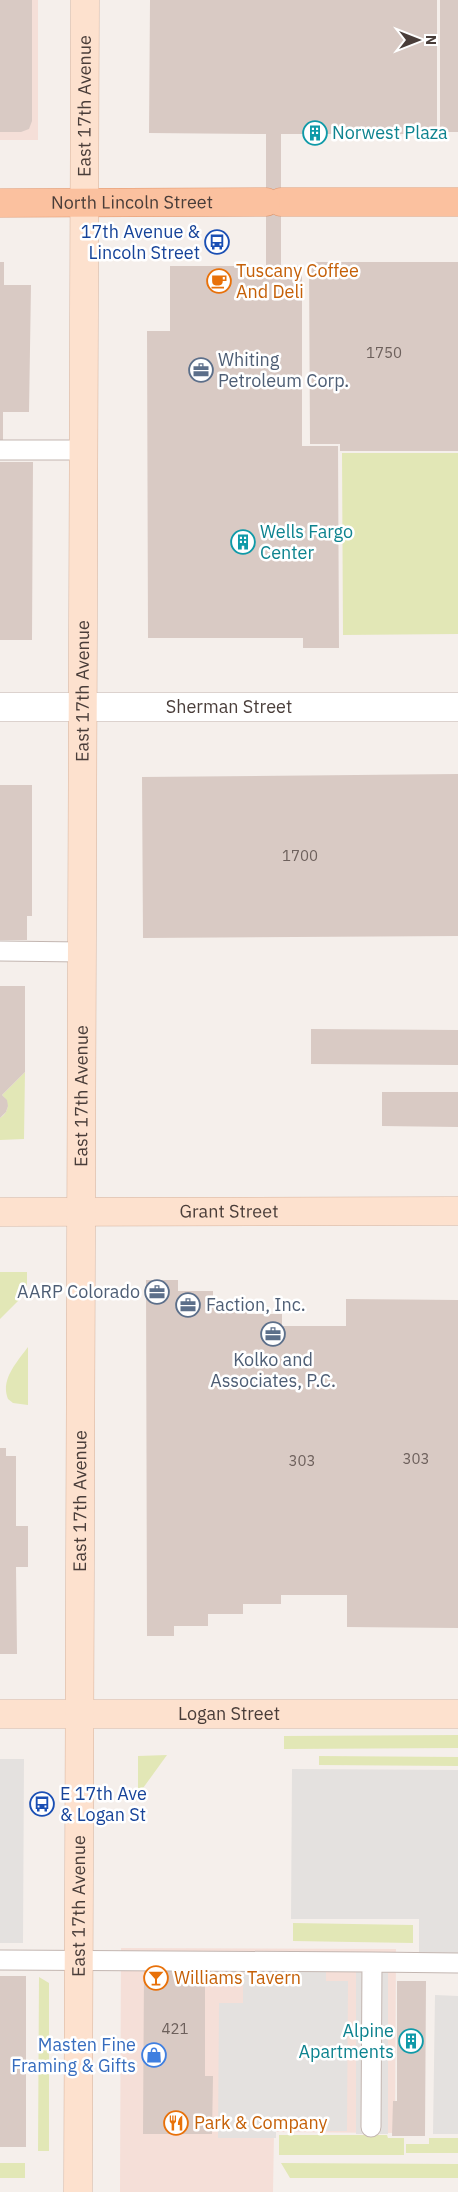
<svg xmlns="http://www.w3.org/2000/svg" width="458" height="2192" viewBox="0 0 458 2192" font-family="'IBM Plex Sans',sans-serif">
<rect width="100%" height="100%" fill="#f5efeb"/>
<path fill="#f5dfd8" d="M0,0H38V140H0Z
M121,1948L396,1949L395,2133L274,2132L273,2192H120Z"/>
<path fill="#e2e7b6" d="M342,453H458V634L343,635Z
M25,1072L24,1139L0,1140V1118C9,1112 10,1103 2,1095Z
M0,1272H27V1292L0,1319Z
M28,1347V1405L13,1403L8,1399C0,1380 17,1362 28,1347Z
M458,1735V1748L284,1749V1736Z
M167,1755L138,1795V1756Z
M319,1756L458,1757V1766L319,1765Z
M293,1923L413,1925V1943L293,1941Z
M39,1977L49,1983V2151H38Z
M279,2135H387L388,2138H404V2155H279Z
M429,2138H458V2153H406V2144H429Z
M0,2163H25V2178H0Z
M281,2163L458,2164V2178H290Z"/>
<path fill="#e4e1df" d="M0,1759H24L23,1943H0Z
M292,1769L458,1770V1956H419V1919H291Z
M243,1968L326,1969V1981H348L347,2131H276V2138H218L219,2003H243Z
M356,1970H388V2134H356Z
M435,1995L458,1996V2134H433Z"/>
<path fill="#d9cac4" d="M0,0H32V121L29,129L21,132H0Z
M150,0H437V134H281V267L302,266V446H338L339,648H303V638H148L147,331H170V266H266V134L149,133Z
M440,0H458V132H440Z
M0,262H4V285H31L29,412H3V440H0Z
M309,262H458V451H340V444H310Z
M0,462H33L32,640H0Z
M458,774V936L143,938L142,777Z
M0,785H32V916H27V940H0Z
M0,986H25V1072L2,1095L7,1100L8,1106L6,1112L0,1118Z
M311,1029L458,1030V1065L311,1064Z
M382,1092H458V1127L382,1126Z
M146,1280H178V1291H213V1303H247V1314H282V1326H346V1299L458,1300V1628L347,1627V1595H281V1604H243V1614H208V1626H174V1636H147Z
M0,1448H6V1456H16V1526H28V1567H16L17,1654H0Z
M144,1970H205V2076H213L212,2134H143Z
M0,1976H26V2147H0Z
M397,1981H426L425,2136H392L393,2101H397Z"/>
<g fill="none" stroke-linecap="round" stroke-linejoin="round">
<g stroke="#c3b6b1" stroke-width="21">
<path id="lane" d="M0,450H84
M0,951L82,952
M0,1960L372,1962L371,2127
M372,1962L458,1963"/>
</g>
<g stroke="#c3b6b1" stroke-width="29">
<g id="street">
<path id="s1" d="M0,707H458"/>
</g>
</g>
<g stroke="#d6b49f" stroke-width="29">
<g id="secondary">
<path id="s2" d="M0,1212L458,1211"/>
<path id="s3" d="M0,1714H458"/>
<path id="s4" d="M78,2192L85,0"/>
</g>
</g>
<g stroke="#e0976e" stroke-width="29">
<g id="primary">
<path d="M281,202H458"/>
<path id="s5" d="M0,203L266,202"/>
</g>
</g>
<use href="#lane" stroke="#fff" stroke-width="19"/>
<use href="#street" stroke="#fff" stroke-width="28"/>
<use href="#secondary" stroke="#fde1ce" stroke-width="28"/>
<use href="#primary" stroke="#fbc19f" stroke-width="28"/>
</g>
<defs>
<g id="building-ring" transform="scale(1.25)"><circle r="9.5" fill="#fff" stroke="#0f9aa8" stroke-width="1.5"/><path d="M-4-6H4V6H1V3H-1V6H-4ZM-2.5-4.3h1.7v1.8h-1.7ZM.8-4.3h1.7v1.8H.8ZM-2.5-1h1.7V.8h-1.7ZM.8-1h1.7V.8H.8Z" fill="#0f9aa8"/></g>
<g id="bus-ring" transform="scale(1.25)"><circle r="9.5" fill="#fff" stroke="#1a4fb4" stroke-width="1.5"/><path d="M-5-6H5V4H4V6H2V4H-2V6H-4V4H-5ZM-3.5-4V0h7V-4ZM-3.5 1.2v1.5H-2V1.2ZM2 1.2v1.5H3.5V1.2Z" fill="#1a4fb4"/></g>
<g id="cafe-ring" transform="scale(1.25)"><circle r="9.5" fill="#fff" stroke="#e8710a" stroke-width="1.5"/><path d="M-5.5-4.5H6V0H3Q3 3.5 0 3.5H-2.5Q-5.5 3.5-5.5 0ZM3-3.2v2h1.7v-2ZM-6 4.5H4V6H-6Z" fill="#e8710a"/></g>
<g id="office-ring" transform="scale(1.25)"><circle r="9.5" fill="#fff" stroke="#5c6f8a" stroke-width="1.5"/><path d="M-6-3h4V-5.5h4V-3h4V5H-6ZM-1-4.5V-3h2v-1.5ZM-6 0V1H6V0Z" fill="#5c6f8a"/></g>
<g id="bar-ring" transform="scale(1.25)"><circle r="9.5" fill="#fff" stroke="#e8710a" stroke-width="1.5"/><path d="M-6-5H6L.8 .8V4.5H3.5V6h-7V4.5H-.8V.8Z" fill="#e8710a"/></g>
<g id="shop-ring" transform="scale(1.25)"><circle r="9.5" fill="#fff" stroke="#3f7fe0" stroke-width="1.5"/><path d="M-5-2.5h2.3a2.7 3.5 0 0 1 5.4 0H5L5.5 6h-11ZM-1.5-2.5h3a1.5 2.3 0 0 0-3 0Z" fill="#3f7fe0"/></g>
<g id="restaurant-ring" transform="scale(1.25)"><circle r="9.5" fill="#fff" stroke="#e8710a" stroke-width="1.5"/><path d="M-5-6h1v4h1v-4h1v4h1v-4h1v5L-1.5 .5V6h-2V.5L-5-1ZM5-6V6H3V1.5H1.5Q1.5-4 5-6Z" fill="#e8710a"/></g>
</defs>
<g fill-rule="evenodd">
<use href="#building-ring" x="315" y="133"/>
<use href="#bus-ring" x="217" y="242"/>
<use href="#cafe-ring" x="219" y="281"/>
<use href="#office-ring" x="201" y="370"/>
<use href="#building-ring" x="243" y="542"/>
<use href="#office-ring" x="157" y="1292"/>
<use href="#office-ring" x="188" y="1305"/>
<use href="#office-ring" x="273" y="1334"/>
<use href="#bus-ring" x="42" y="1804"/>
<use href="#bar-ring" x="156" y="1978"/>
<use href="#building-ring" x="411" y="2041"/>
<use href="#shop-ring" x="154" y="2055"/>
<use href="#restaurant-ring" x="176" y="2123"/>
</g>
<g text-anchor="middle" stroke-width="5" stroke-linejoin="round" paint-order="stroke">
<g font-size="15" fill="#6d605c">
<text x="384" y="358">1750</text>
<text x="300" y="861">1700</text>
<text x="416" y="1464">303</text>
<text x="302" y="1466">303</text>
<text x="175" y="2034">421</text>
</g>
<g font-size="18" fill="#493d39" stroke="#fff">
<text dy="6" stroke="none"><textPath href="#s4" startOffset="2086">East 17th Avenue</textPath></text>
<text dy="6" stroke="none"><textPath href="#s5" startOffset="132">North Lincoln Street</textPath></text>
<text dy="6" stroke="none"><textPath href="#s4" startOffset="1501">East 17th Avenue</textPath></text>
<text dy="6" stroke="none"><textPath href="#s1" startOffset="229">Sherman Street</textPath></text>
<text dy="6" stroke="none"><textPath href="#s4" startOffset="1096">East 17th Avenue</textPath></text>
<text dy="6" stroke="none"><textPath href="#s2" startOffset="229">Grant Street</textPath></text>
<text dy="6" stroke="none"><textPath href="#s4" startOffset="691">East 17th Avenue</textPath></text>
<text dy="6" stroke="none"><textPath href="#s3" startOffset="229">Logan Street</textPath></text>
<text dy="6" stroke="none"><textPath href="#s4" startOffset="286">East 17th Avenue</textPath></text>
</g>
<g font-size="18" fill="#0d838f" stroke="#fff" text-anchor="start">
<text x="332" y="139">Norwest Plaza</text>
<text x="260" y="538">Wells Fargo<tspan x="260" dy="21">Center</tspan></text>
<text x="394" y="2037" text-anchor="end">Alpine<tspan x="394" dy="21">Apartments</tspan></text>
</g>
<g font-size="18" fill="#164399" stroke="#fff" text-anchor="end">
<text x="200" y="238">17th Avenue &amp;<tspan x="200" dy="21">Lincoln Street</tspan></text>
<text x="60" y="1800" text-anchor="start">E 17th Ave<tspan x="60" dy="21">&amp; Logan St</tspan></text>
</g>
<g font-size="18" fill="#c56008" stroke="#fff" text-anchor="start">
<text x="236" y="277">Tuscany Coffee<tspan x="236" dy="21">And Deli</tspan></text>
<text x="174" y="1984">Williams Tavern</text>
<text x="194" y="2129">Park &amp; Company</text>
</g>
<g font-size="18" fill="#4e5e75" stroke="#fff" text-anchor="start">
<text x="218" y="366">Whiting<tspan x="218" dy="21">Petroleum Corp.</tspan></text>
<text x="140" y="1298" text-anchor="end">AARP Colorado</text>
<text x="206" y="1311">Faction, Inc.</text>
<text x="273" y="1366" text-anchor="middle">Kolko and<tspan x="273" dy="21">Associates, P.C.</tspan></text>
</g>
<g font-size="18" fill="#366cbe" stroke="#fff" text-anchor="end">
<text x="136" y="2051">Masten Fine<tspan x="136" dy="21">Framing &amp; Gifts</tspan></text>
</g>
</g>
<g transform="translate(418 40) rotate(90)" stroke="#ffffff" stroke-width="4" paint-order="stroke">
<path d="M0-4L9 19L0 12L-9 19Z" fill="#493d39"/>
<text y="-8" font-size="14" font-weight="bold" text-anchor="middle" fill="#493d39">N</text>
</g>
</svg>
